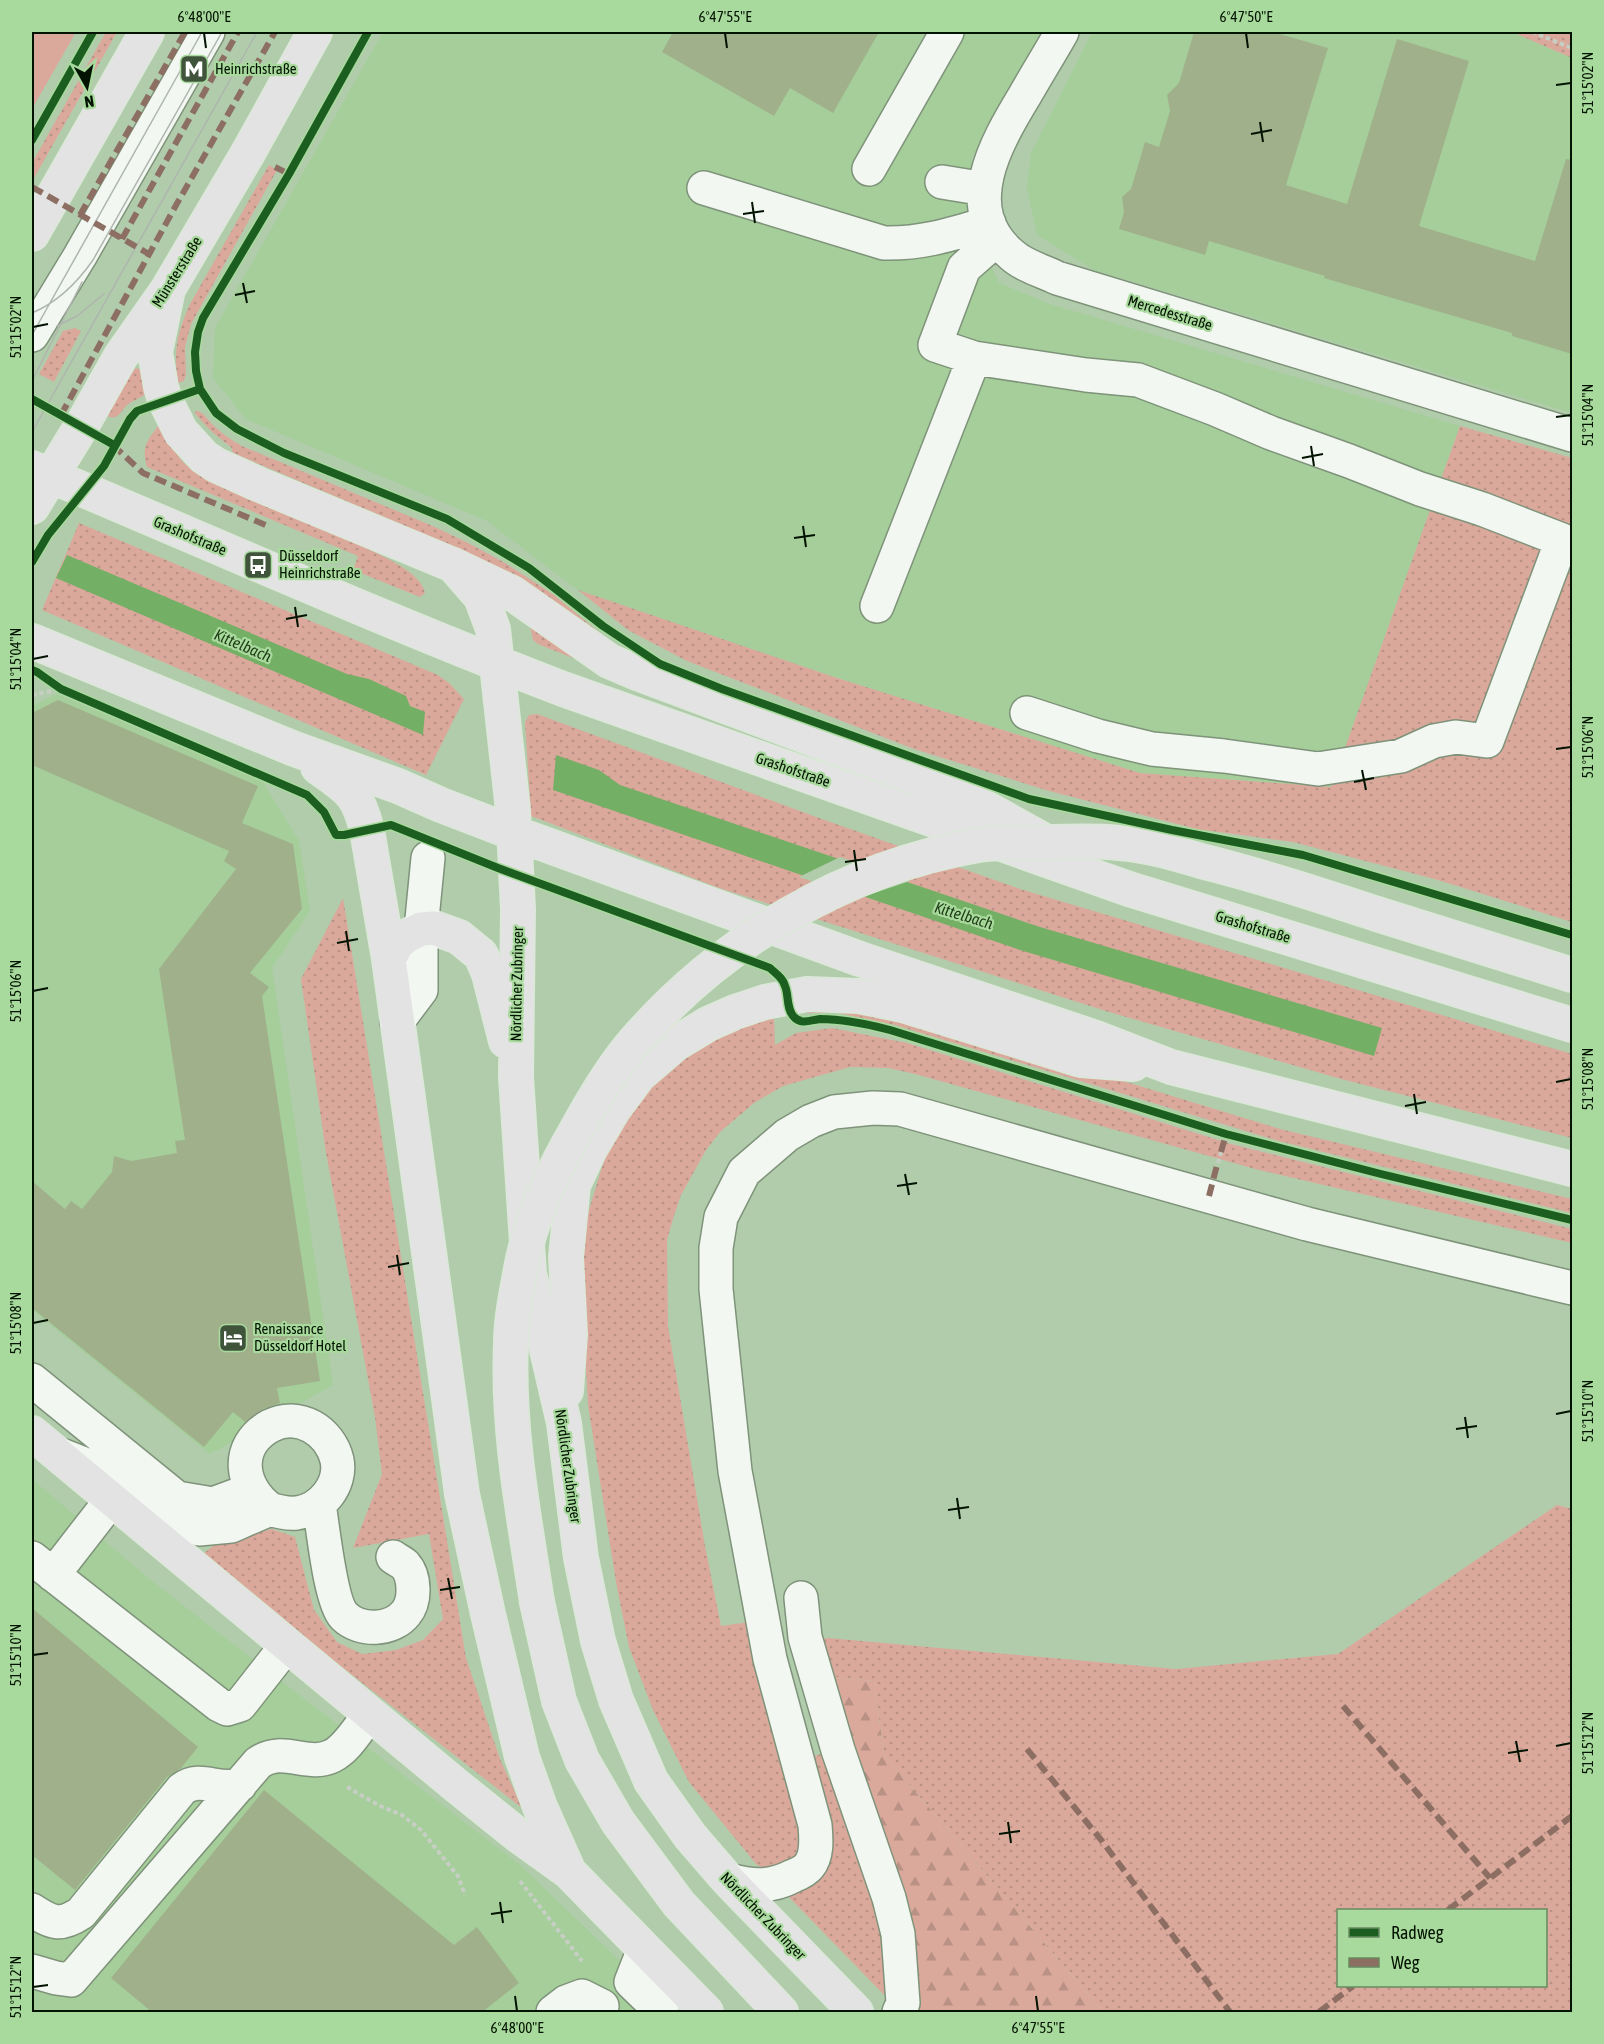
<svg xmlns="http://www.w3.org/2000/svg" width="1604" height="2044" viewBox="0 0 1604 2044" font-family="'Asap Condensed',sans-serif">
<defs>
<pattern id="grass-dots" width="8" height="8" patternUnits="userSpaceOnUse" patternTransform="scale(1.5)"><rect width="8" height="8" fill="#dba99c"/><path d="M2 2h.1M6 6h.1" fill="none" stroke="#ba9185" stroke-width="1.8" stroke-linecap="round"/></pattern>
<pattern id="forest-firs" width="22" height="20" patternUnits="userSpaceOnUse" patternTransform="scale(1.5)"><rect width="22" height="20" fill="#dba99c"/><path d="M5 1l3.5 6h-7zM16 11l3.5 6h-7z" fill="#ba9185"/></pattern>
</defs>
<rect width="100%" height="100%" fill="#b1ccab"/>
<path fill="#a5ce9b" d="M383,32H1041L972,157L970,207L981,245L999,283L1050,304L1460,426L1331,787L1140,773L834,677L578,590L487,521L246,419L213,378L215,328Z
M1092,32H1512L1572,58V413L1094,270L1037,235L1027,187L1031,153Z
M57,694L263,782L299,841L310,911L272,968L333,1385L210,1454L32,1310V706Z
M32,1479L153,1582L520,1865L673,2012H32Z"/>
<path fill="url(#grass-dots)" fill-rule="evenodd" d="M106,32H117L34,178L32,176V163Z
M1512,32H1572V58Z
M269,165L277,170L191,324L185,347L186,375L184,381L178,383C173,351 177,333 190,304Z
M75,328L81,331L54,382L39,374L63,331Z
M136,368L141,370L145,395C139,398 132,401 127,405C120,412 118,421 107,416L131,372Z
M198,411C205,414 207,419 213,425C221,433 231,440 242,446L435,527L470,544L505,563L554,595L601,634L594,636L500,570L466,552L233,453L231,447C216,436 205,426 194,412Z
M158,426C167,439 175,454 186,465C193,472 203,476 211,481L364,547C382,556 421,572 425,593L420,597L358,572L359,570L354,568L358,556L147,467C141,447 147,441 158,426Z
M1460,426L1572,458V922L1438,880L1293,842L1197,829L1049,791L914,749L687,661L628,630L578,590L834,677L1140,773L1331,787Z
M79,523L438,675L449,683L464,699L426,775L42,610Z
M529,621L585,663L538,644L533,640Z
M537,714L819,818L1020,889L1572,1054V1138L1341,1079L1109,1012L719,888L531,816L525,722L529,715Z
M343,898L466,1658L500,1759L522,1808L200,1556L216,1544L272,1529L295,1537L314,1610L337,1642L362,1654L396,1650L423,1640L443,1619L429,1534L353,1548L382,1474L375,1417L326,1153L301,979Z
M803,1008L870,1011L1087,1070L1280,1129L1572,1199V1213L1279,1141L895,1025L838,1013H807Z
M774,1014L775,1045L796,1033L832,1028L907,1043L1231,1144L1572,1229V1243L1259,1170L915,1074L888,1068L850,1067L783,1086L754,1103L720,1132L706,1150L681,1195L673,1219L667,1240L668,1326L705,1546L721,1626L750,1622L808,1829L799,1858L767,1871L756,1864L689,1782L653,1710L629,1647L616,1582L588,1405L581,1281L586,1220L608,1147L639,1100L681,1057L722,1033Z
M1557,1505L1572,1509V2012H1103L884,1755L874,1681L827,1676L814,1641L828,1638L1176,1669L1338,1654ZM1338,1910H1546V1986H1338Z
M823,1753L884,1908L892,2003L784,1892L799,1883L806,1760Z"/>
<path fill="url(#forest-firs)" d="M827,1676L874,1681L884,1755L1103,2012H917L908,1946Z"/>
<path fill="#dba99c" d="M32,32H76L32,109Z"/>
<path fill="#73af64" d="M67,555L347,674L369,679L406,696L410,706L425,712L423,735L56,578Z
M556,755L599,770L620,785L1040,927L1382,1028L1374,1056L1020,950L553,790Z"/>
<path fill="#b1ccab" d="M840,857L910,881L860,898L799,877Z"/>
<path fill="#a0b08b" d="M673,32H879L833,113L790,88L774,116L662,52Z
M1194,32H1273L1328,48L1286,185L1347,204L1397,39L1469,61L1419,226L1535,261L1566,159L1572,160V354L1512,336V333L1324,278L1325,276L1209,241L1205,255L1119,229L1124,212L1122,197L1131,189L1145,142L1159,147L1170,111L1167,95L1179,83Z
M58,700L258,786L242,823L293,844L302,909L250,973L269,987L262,996L320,1381L277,1388L280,1403L263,1409L245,1422L233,1412L204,1447L32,1308V1181L65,1209L71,1201L82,1209L112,1172L114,1156L131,1161L177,1153L175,1141L185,1140L159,969L236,869L224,861L229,851L32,765V713Z
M32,1608L198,1747L181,1768L167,1777L75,1890L32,1855Z
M264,1790L454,1945L477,1927L519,1983L481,2013H153L111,1978Z"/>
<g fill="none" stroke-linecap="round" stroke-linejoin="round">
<g stroke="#7e9379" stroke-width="36">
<path id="minor" d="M1062,32C1050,53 1037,74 1025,95C996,143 957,209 1012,255C1024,266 1043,271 1057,278L1572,435
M869,169L947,32
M942,182L985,189
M704,188L884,243C923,244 952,234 989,223
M32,335L80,256L208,32
M974,358L1086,375L1138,380L1215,409L1271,433L1349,461L1420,489L1482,509L1562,540L1487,741L1456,737L1434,741L1401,756L1318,769L1224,756L1152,749L1098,736L1027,713
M877,606L974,358L935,345L964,268L997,239
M397,1022L421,990V929L428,858
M32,1380L177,1498L213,1504L251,1490
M64,1456L115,1476L178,1523L199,1529L231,1526L270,1509C279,1512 287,1514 297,1513C321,1510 342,1485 337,1460C330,1431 299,1411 270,1426C234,1446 240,1487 270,1509
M319,1504C323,1527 330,1601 344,1616C360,1632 392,1631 406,1613C416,1601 415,1576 405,1565C402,1562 397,1560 393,1557
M32,1558L219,1705L227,1709L240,1705L287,1645
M53,1575L112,1499
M801,1598L805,1637L838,1750L889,1898L898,1934L903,2003L899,2012
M728,1880C752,1886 770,1888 793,1876C798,1874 805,1871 809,1866C818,1855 816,1838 815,1825L770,1659L735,1471L716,1289V1248L721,1217L744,1172L787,1135L811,1121L834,1112L873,1108L900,1109L1307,1224L1572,1288
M32,1910C52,1923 60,1927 81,1913L182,1789C201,1775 218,1792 240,1785
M644,1949L631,1982L662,2012
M32,1971L56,1978L71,1980L258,1763C283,1745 307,1768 332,1756C348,1748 359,1727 370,1714
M553,2012L566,2002L582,1996L602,2006"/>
</g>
<g stroke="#dce8d9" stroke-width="36">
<path id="major" d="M32,234L147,32
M168,289L155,352L161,387L165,400L181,432L204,457L216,465L258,484L453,565L512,593L609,661L637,673L904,773L973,801L1050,844
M32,468C209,542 384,621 563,689L1129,889L1572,1025
M32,507L81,427L121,356L168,289L248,153L315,32
M453,565L481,597L493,629L513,810L518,909L516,1077L529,1273L564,1423L581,1558L598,1641L616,1700L651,1781L690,1836L728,1880L856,2012
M32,641L292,748L398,786L441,805L514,833L860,959L1096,1038L1171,1067L1572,1169
M318,767C349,790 357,791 367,830L389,959L462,1494L488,1614L522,1757L540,1807L569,1872
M1377,914L1572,975
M389,959L398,943L407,936L421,929L434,928L459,937L481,955L489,974L506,1041
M566,1391L570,1335L566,1257L573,1185L590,1149L613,1110L639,1075L675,1044L708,1024L735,1012L765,1002L807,994L859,996L903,1005L1081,1060L1133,1064
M32,1433L458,1787L519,1836L569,1872L706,2012
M537,1602L559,1701L582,1760L618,1822L679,1904L781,2012"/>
</g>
<path stroke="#c7cfc4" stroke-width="4" stroke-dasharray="4.5 3" stroke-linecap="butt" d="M1532,32L1572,48
M32,695L57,690
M1218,1163L1221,1152
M347,1787L380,1806L402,1815L421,1830L458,1876L465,1895
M520,1881L582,1961"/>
<use href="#minor" stroke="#f3f7f2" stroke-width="33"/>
<use href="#major" stroke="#e3e3e3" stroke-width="33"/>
<path stroke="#aeb5ae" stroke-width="1.5" d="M32,313C58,302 77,283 93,260L222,32
M57,326L77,316L104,294
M32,335L202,32
M32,381L82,282
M32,432L257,32"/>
<g stroke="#dce8d9" stroke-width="36" stroke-linecap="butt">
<path id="major-bridge" d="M537,1602C524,1516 507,1430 511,1343C511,1322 515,1300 519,1280C527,1227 550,1175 577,1129C593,1100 613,1066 635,1041C723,940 846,868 978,845C993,842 1011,843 1027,843C1058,842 1088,840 1119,843C1147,845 1174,853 1201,861C1261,876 1319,895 1377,914"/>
</g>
<use href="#major-bridge" stroke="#e3e3e3" stroke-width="33"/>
<path stroke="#8d6e63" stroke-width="6" stroke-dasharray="12 6" stroke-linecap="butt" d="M275,167L289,174
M32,187L149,254
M80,215L185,32
M122,239L238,32
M61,415L175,207L275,32
M113,445L143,473L268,526
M1221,1152L1226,1134
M1209,1196L1217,1165
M1343,1706L1490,1878
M1027,1749L1102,1841L1230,2012
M1448,1910L1572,1816
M1319,2012L1353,1986"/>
<g stroke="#a9da9d" stroke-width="11">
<path id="cycleway" d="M368,32L289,174L203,318L198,332L195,352L196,371L200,389L216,413L237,429L284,453L447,519L529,568L603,626L660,664L722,689L1029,799L1172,830L1303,855L1572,935
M32,140L93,32
M32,399L114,445
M32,562L48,535L104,466L130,419L137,411L200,389
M32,670L37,672L61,689L307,795L324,812L336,835H344L391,825L498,868L770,968C776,974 783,978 785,986C789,995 786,1009 794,1017C801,1025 811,1020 820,1019C844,1019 867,1024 890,1030L1226,1134L1381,1174L1572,1220"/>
</g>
<use href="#cycleway" stroke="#1b5e20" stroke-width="8"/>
</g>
<path fill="none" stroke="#031301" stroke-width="2" d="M204,33L206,48M725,33L727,48M1246,33L1248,48M1556,85L1571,83M1260,122L1263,142M1251,134L1272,130M752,202L755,223M743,214L764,211M243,283L247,303M235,295L255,291M33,327L48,324M1556,417L1571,415M1311,446L1314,466M1302,458L1323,454M803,526L806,547M794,538L815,535M295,607L298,627M286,619L307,615M33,659L48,656M1556,749L1571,747M1362,770L1366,790M1354,782L1374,778M854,850L857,871M845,862L866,859M346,931L349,951M337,943L358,939M33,991L48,988M1556,1082L1571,1079M1414,1094L1417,1114M1405,1106L1426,1102M905,1174L909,1195M897,1186L917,1183M397,1255L400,1275M388,1267L409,1263M33,1323L48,1320M1556,1414L1571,1411M1465,1417L1468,1438M1456,1429L1477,1426M957,1498L960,1519M948,1510L969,1507M448,1578L452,1599M440,1590L460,1587M33,1655L48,1653M1516,1741L1520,1762M1556,1746L1571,1743M1508,1753L1528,1750M1008,1822L1011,1843M999,1834L1020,1831M500,1902L503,1923M491,1914L512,1911M33,1987L48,1985M515,1996L517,2011M1036,1996L1038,2011"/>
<defs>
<g id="metro-square" transform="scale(1.5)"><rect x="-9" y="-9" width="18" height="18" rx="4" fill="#40543c" stroke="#a9da9d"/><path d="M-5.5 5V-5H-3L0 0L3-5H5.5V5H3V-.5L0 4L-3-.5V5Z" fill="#fff"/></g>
<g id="bus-square" transform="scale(1.5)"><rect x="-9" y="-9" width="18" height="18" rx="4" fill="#40543c" stroke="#a9da9d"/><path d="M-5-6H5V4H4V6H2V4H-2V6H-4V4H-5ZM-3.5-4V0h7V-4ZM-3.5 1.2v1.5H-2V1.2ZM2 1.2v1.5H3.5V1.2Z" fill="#fff"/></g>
<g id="hotel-square" transform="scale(1.5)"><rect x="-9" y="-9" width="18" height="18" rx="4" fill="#40543c" stroke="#a9da9d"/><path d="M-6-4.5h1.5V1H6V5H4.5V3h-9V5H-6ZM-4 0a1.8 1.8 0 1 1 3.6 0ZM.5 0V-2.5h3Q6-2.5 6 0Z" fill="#fff"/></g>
</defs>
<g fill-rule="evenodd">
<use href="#metro-square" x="194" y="69"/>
<use href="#bus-square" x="258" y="565"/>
<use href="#hotel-square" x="233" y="1338"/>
</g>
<g text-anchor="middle" stroke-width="4.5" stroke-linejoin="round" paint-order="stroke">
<g font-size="15" fill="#031301" stroke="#a9da9d" text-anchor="start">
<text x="215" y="74">Heinrichstraße</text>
<text x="279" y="561">Düsseldorf<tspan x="279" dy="17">Heinrichstraße</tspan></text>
<text x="254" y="1334">Renaissance<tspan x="254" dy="17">Düsseldorf Hotel</tspan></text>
</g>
<g font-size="15" fill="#031301" stroke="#a9da9d">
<text transform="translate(177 272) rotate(-58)" y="5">Münsterstraße</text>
<text transform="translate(1170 313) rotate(17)" y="5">Mercedesstraße</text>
<text transform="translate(190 536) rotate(23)" y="5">Grashofstraße</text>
<text transform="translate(793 770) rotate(19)" y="5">Grashofstraße</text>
<text transform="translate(1253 927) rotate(17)" y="5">Grashofstraße</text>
<text transform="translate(517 984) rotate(-89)" y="5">Nördlicher Zubringer</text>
<text transform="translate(568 1466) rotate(82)" y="5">Nördlicher Zubringer</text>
<text transform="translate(763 1916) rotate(46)" y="5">Nördlicher Zubringer</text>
</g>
<g font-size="16" font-style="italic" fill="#1d3a15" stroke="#a9da9d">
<text transform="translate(243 645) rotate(23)" y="6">Kittelbach</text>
<text transform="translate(964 915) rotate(17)" y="6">Kittelbach</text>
</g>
</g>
<rect width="1604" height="2044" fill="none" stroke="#a9da9d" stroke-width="66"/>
<rect x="1337" y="1909" width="210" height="78" fill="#a9da9d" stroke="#678a5f" stroke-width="1.5"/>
<rect x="1349" y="1928" width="30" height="9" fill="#1b5e20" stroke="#678a5f" stroke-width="1.5"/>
<text x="1391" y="1939" font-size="18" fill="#031301">Radweg</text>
<rect x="1349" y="1958" width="30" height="9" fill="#8d6e63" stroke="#678a5f" stroke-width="1.5"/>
<text x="1391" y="1969" font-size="18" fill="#031301">Weg</text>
<g transform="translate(87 87) rotate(171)" stroke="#a9da9d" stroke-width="4.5" paint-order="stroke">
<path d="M0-4.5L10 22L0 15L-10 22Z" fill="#031301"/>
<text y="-9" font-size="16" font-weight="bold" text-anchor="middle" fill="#031301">N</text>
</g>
<rect x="33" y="33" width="1538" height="1978" fill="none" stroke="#031301" stroke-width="2"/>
<g font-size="15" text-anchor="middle" fill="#031301">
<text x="204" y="22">6°48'00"E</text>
<text x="725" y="22">6°47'55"E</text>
<text x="1246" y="22">6°47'50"E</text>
<text transform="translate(1588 83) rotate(-90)" y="5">51°15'02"N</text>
<text transform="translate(16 327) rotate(-90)" y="5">51°15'02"N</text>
<text transform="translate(1588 415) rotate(-90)" y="5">51°15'04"N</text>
<text transform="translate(16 659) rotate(-90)" y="5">51°15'04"N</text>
<text transform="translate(1588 747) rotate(-90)" y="5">51°15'06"N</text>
<text transform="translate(16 991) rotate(-90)" y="5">51°15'06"N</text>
<text transform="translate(1588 1079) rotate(-90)" y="5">51°15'08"N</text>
<text transform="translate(16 1323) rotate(-90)" y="5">51°15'08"N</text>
<text transform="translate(1588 1411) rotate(-90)" y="5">51°15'10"N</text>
<text transform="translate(16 1655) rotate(-90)" y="5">51°15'10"N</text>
<text transform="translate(1588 1743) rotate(-90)" y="5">51°15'12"N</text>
<text transform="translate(16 1987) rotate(-90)" y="5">51°15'12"N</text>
<text x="517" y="2033">6°48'00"E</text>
<text x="1038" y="2033">6°47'55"E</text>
</g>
</svg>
